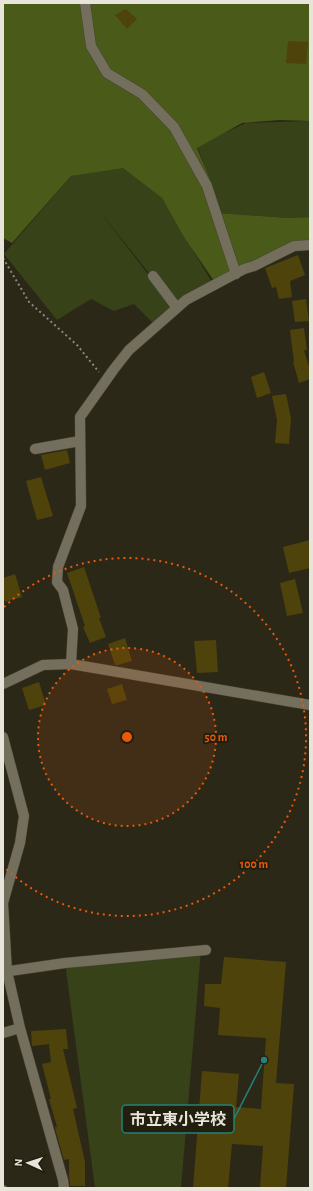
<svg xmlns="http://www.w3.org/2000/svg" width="313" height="1191" viewBox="0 0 313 1191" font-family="'Alegreya Sans','Noto Sans JP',sans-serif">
<rect width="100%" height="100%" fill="#2c2818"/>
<path fill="#374219" d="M310,121V217L288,218L218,213L208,176L197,145L246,123Z
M123,167L162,198L213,284L177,308L97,208L174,308L154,324L134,304L114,311L91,299L57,320L4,254L71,176Z
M201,950L181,1188H95L65,963Z"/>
<path fill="#495a19" d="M3,3H310V121L280,120L242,123L197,148L209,177L218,213L288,218L310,217V246H289L214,281L184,237L162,198L123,168L71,176L12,243L3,238Z"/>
<path fill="#4e430b" d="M126,9L137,19L127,29L115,15Z
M288,41L308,42L306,64L286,63Z
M298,255L305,275L290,281L292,297L279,299L276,287L272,288L265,268Z
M306,299L309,321L295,322L292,301Z
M304,328L307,350H304L310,370V379L299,383L293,362H294L290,330Z
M264,372L271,393L257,398L251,377Z
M286,394L291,418L289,444L275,443L277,420L272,396Z
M67,450L70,463L45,470L41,455Z
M41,477L53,516L37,520L26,481Z
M310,540V568L289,573L283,547Z
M84,567L101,618H99L106,637L90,643L83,627L85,626L67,573Z
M15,574L22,597L5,602L3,595V578Z
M295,579L303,613L287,616L280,583Z
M125,638L132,661L118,665H115L108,644Z
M216,640L218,672L197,673L194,641Z
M39,682L46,705L29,710L22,688Z
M122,684L127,700L112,704L107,689Z
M224,957L286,962L276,1083L294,1084L286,1188H260L263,1146L232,1144L228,1188H193L202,1071L239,1074L236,1107L261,1109L266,1038L218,1035L220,1008L204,1006L205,984H221Z
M66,1029L68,1049H63L77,1108L73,1109L85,1162V1186H70L69,1176V1159L64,1160L56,1132L55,1127H57L49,1099H51L42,1064L51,1062L49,1044L32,1046L31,1031Z"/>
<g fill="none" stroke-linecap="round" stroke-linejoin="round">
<g stroke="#474437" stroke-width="6">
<path id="service" d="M3,1188H4"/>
</g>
<g stroke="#474437" stroke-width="11">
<path id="minor" d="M85,3L91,46L107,73L142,94L174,127L207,186L236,274
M153,276L177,308
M35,449L80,441
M71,664L73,629L63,590L57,582L58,567L81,506L80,417L114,369L129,350L186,300L244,269L254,266L294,246L310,245
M3,684L43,665L71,664L310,705
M3,737L24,816L20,843L3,903L7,971L20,1028L63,1180L64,1188
M3,972L65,963L206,950
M3,1033L20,1028"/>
</g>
<path stroke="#8c897c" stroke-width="2" stroke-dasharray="2 3" stroke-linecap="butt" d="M3,258L29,302L77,345L99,372"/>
<use href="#service" stroke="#736f5c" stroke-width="5.5"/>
<use href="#minor" stroke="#736f5c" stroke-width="10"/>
</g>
<circle cx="127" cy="737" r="89" fill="#e8590c" fill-opacity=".12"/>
<g fill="none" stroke="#e8590c" stroke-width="2" stroke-dasharray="2 4">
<circle cx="127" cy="737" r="89"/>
<path d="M4 607A179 179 0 1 1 4 867"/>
</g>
<circle cx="127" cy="737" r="6" fill="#e8590c" stroke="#221f0f" stroke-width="2"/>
<g font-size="12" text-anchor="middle" font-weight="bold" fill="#e8590c" stroke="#221f0f" stroke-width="4" stroke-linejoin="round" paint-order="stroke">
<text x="216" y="741">50 m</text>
<text x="254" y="868">100 m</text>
</g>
<path fill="none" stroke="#258179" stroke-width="1.5" d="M264 1060L234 1119"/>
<circle fill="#258179" stroke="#221f0f" stroke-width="1.5" cx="264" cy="1060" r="4"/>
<rect fill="#221f0f" stroke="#258179" stroke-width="1.5" x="122" y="1105" width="112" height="28" rx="4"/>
<g font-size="16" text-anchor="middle" font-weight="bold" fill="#e7e5da">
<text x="178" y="1125">市立東小学校</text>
</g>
<rect width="313" height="1191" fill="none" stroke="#e7e5da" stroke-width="8"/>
<g transform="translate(28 1163) rotate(273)" stroke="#221f0f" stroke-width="3" paint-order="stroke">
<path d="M0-3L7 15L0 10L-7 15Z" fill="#e7e5da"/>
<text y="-6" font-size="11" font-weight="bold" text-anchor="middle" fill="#e7e5da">N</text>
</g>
</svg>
